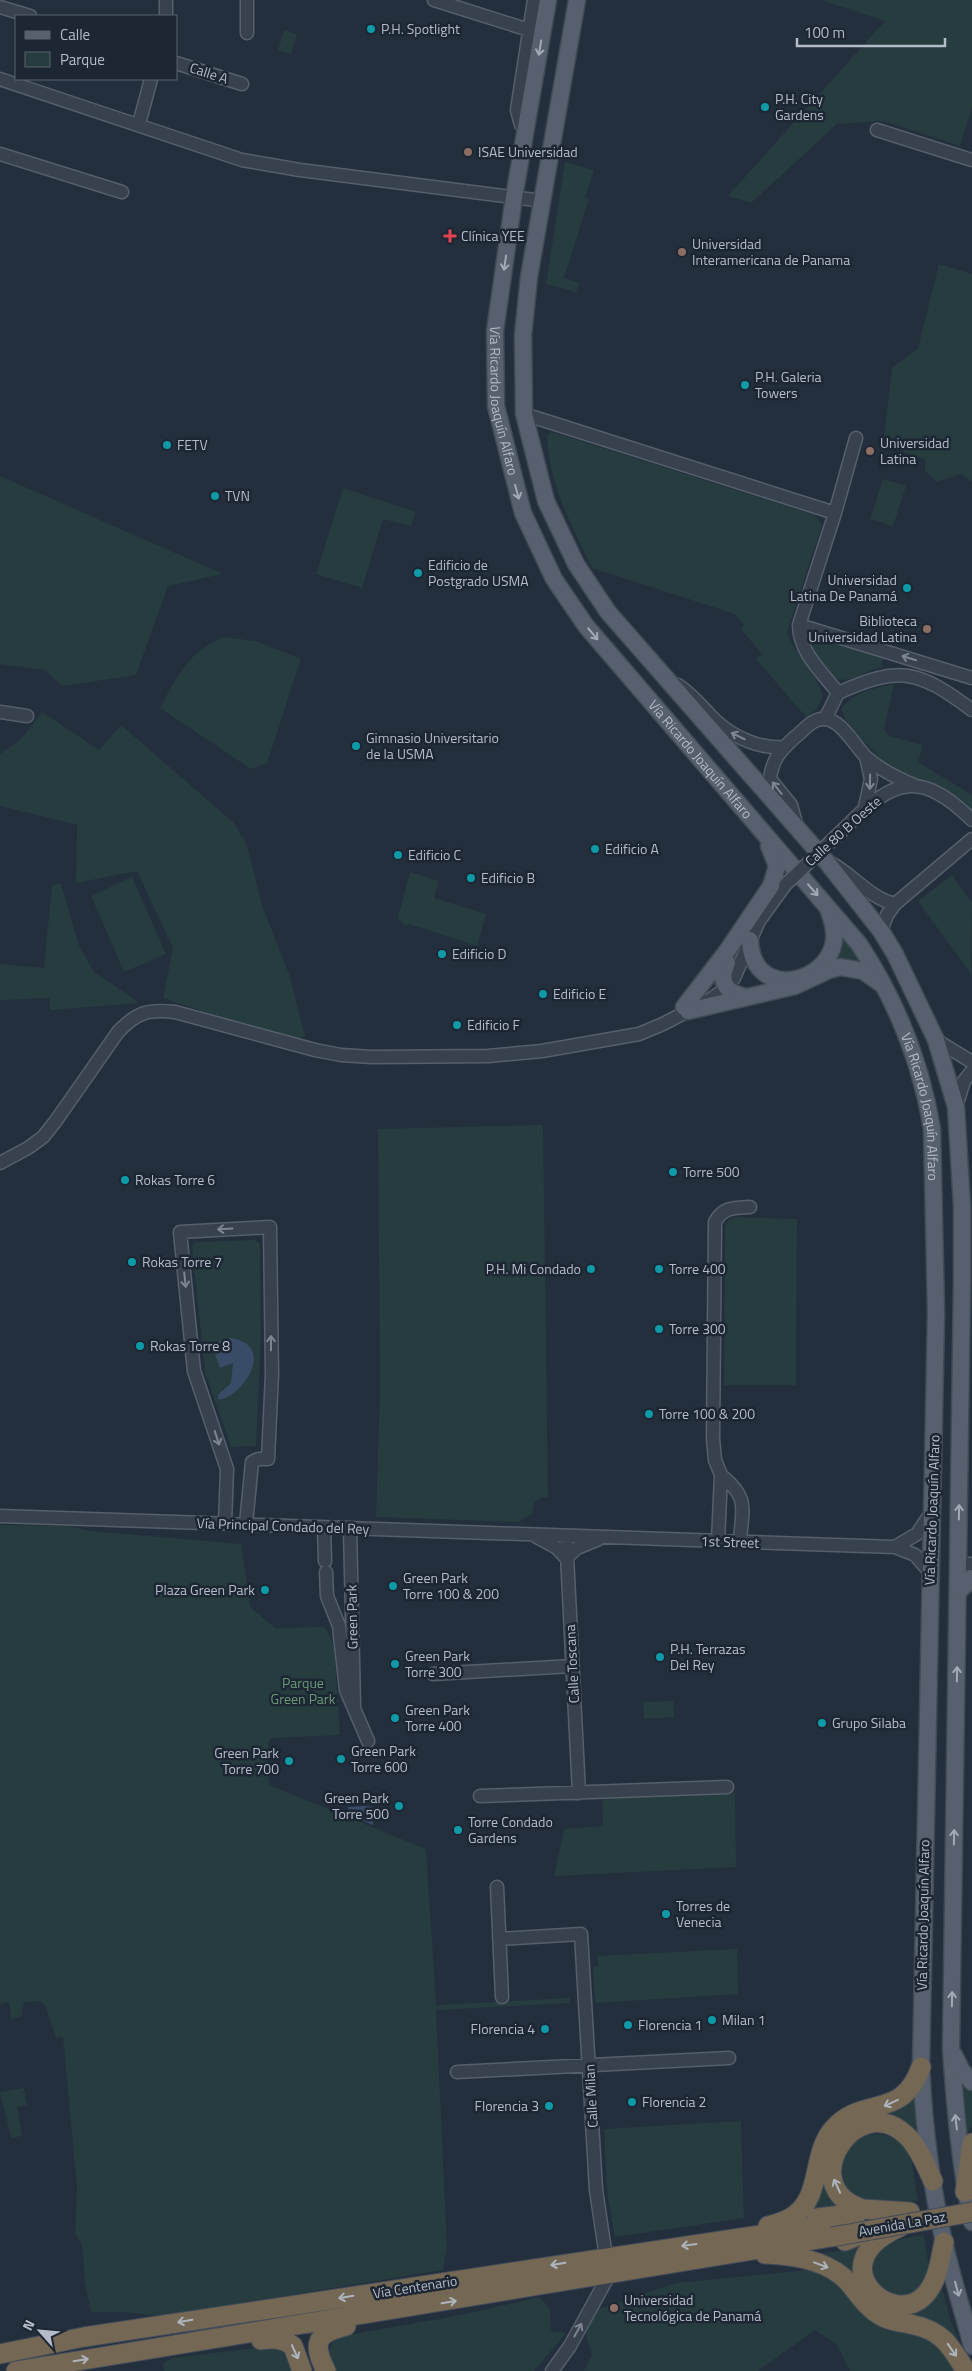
<svg xmlns="http://www.w3.org/2000/svg" width="972" height="2371" viewBox="0 0 972 2371" font-family="'Titillium Web',sans-serif">
<rect width="100%" height="100%" fill="#242f3e"/>
<path fill="#263c3f" d="M821,0H972V107L960,146L883,121L837,124L751,203L728,196L885,21Z
M284,30L297,34L291,54L278,50Z
M565,162L594,170L585,198L589,199L564,278L579,283L576,292L546,284Z
M939,264L972,274V481L960,474L938,482L925,471V459L883,446L892,368L918,348Z
M552,432L815,515L822,525L787,632C795,655 816,672 823,696L816,710L806,717L756,659L762,654L741,629L744,625L735,614L592,568C572,528 548,481 547,435Z
M0,476L223,574L168,586L136,675L62,686L45,670L0,664Z
M883,479L906,486L893,526L870,519Z
M343,488L416,512L411,526L383,519L362,588L316,574Z
M810,634L883,659L881,667C865,671 847,686 834,677L806,643L807,637Z
M224,637L255,641L301,659L267,763L251,769L160,708C178,675 188,652 224,637Z
M894,684L884,729L889,736L923,745L918,762L972,795V809L934,784L909,778L884,763L846,721L841,709C853,692 875,688 894,684Z
M42,712L99,750L121,725L234,823L247,845L262,905L290,977L305,1037L287,1039L163,998L173,948L137,871L76,883L77,825L0,806V754L21,739Z
M410,872L439,881L434,898L486,914L477,946L409,924L405,926L398,918Z
M952,875L972,903L971,974L918,901Z
M132,877L166,954L124,972L91,896Z
M61,884L79,946L94,972L140,1003L50,1010V998L0,1000V964L44,968L52,885Z
M839,929L869,969L829,967Z
M543,1125L548,1497H543L534,1502L532,1514L518,1522L376,1517L380,1389L378,1129Z
M733,1217L797,1219L796,1385H724L725,1226L729,1219Z
M255,1240L260,1244L261,1334L256,1446L231,1447L205,1372L192,1247L193,1243L196,1242Z
M0,1525L68,1526L90,1531L241,1544L250,1607L275,1628L325,1627L334,1645L340,1735L270,1738L268,1744L269,1785L426,1849L436,2005L570,1998V2003L436,2010L447,2246L443,2270L160,2316L124,2312H91L85,2282L82,2244L75,2234L77,2187L63,2037L56,2038L45,2005L40,2001L24,2002L22,2016L11,2019L9,2002L0,2004Z
M673,1701L674,1717L644,1719L643,1702Z
M735,1792L736,1867L554,1876L564,1829L603,1826L602,1797Z
M737,1949L738,1994L595,2003L593,1967L598,1966L597,1956Z
M961,2081L972,2091V2125L965,2138Z
M24,2088L27,2105L17,2107L22,2136L11,2138L0,2092Z
M915,2093L919,2143C910,2137 904,2127 892,2123C837,2106 808,2171 843,2210L806,2216C826,2194 814,2158 834,2136C858,2108 888,2122 915,2093Z
M741,2121L744,2218L615,2237L607,2191L604,2129Z
M878,2134C916,2139 912,2170 918,2201L869,2203L845,2191L839,2164L841,2155L859,2136Z
M924,2235L930,2274L915,2295L898,2298L875,2286C874,2279 869,2269 870,2262C874,2242 908,2237 924,2235Z
M870,2237L863,2245L883,2307L941,2285L951,2322L963,2350L964,2360L799,2257L848,2249Z
M807,2270L823,2273L930,2338L945,2351L955,2371H850L837,2345L815,2330L758,2371H584L592,2355L586,2335L592,2311L676,2283Z
M540,2297L550,2309L551,2331L566,2333L534,2371H336L327,2352L337,2337L460,2315Z
M274,2346L284,2348L294,2371H164L163,2363L172,2358Z"/>
<path fill="#394c67" d="M231,1338C281,1347 236,1402 218,1399V1395L231,1383L233,1363L220,1368L212,1346L220,1341Z
M365,1806L372,1807L373,1825L349,1815L348,1807Z"/>
<g fill="none" stroke-linecap="round" stroke-linejoin="round">
<g stroke="#565f6c" stroke-width="15">
<path id="minor" d="M247,0V33
M434,0L529,30
M0,7L30,16
M166,16V0
M176,63L242,84
M0,79L242,160L300,170L543,201
M139,124L151,79
M527,129L521,125L517,110L534,0
M877,130L972,160
M0,154L122,192
M524,414L835,513
M799,625L972,678
M678,685C694,695 704,710 717,722C735,738 760,749 784,747
M838,693C822,672 799,652 799,625L835,513L856,438
M0,712L27,716
M825,719L838,693C900,665 918,670 972,710
M865,807L871,779L866,757
M847,826C894,778 921,770 972,820
M797,827L791,805L770,779C772,759 781,750 795,737C801,733 806,726 813,722C836,708 853,744 866,757C880,770 899,779 916,786
M829,862C853,874 869,898 895,904
M754,928L785,885
M881,931L887,915L895,904L972,839
M936,1040L972,1062
M956,1107L964,1081L972,1071
M0,1163L28,1148L43,1137L55,1122L118,1032C137,1012 148,1009 175,1012L315,1050L341,1055L372,1057L488,1056L542,1051L639,1034L663,1024L711,999L727,988L734,978L758,923
M721,1475C750,1499 742,1507 740,1542
M0,1516L895,1547L915,1555L929,1571
M225,1524L227,1469L194,1371L180,1232L270,1227L272,1374L268,1459H258L252,1462L246,1524
M324,1527L325,1561
M350,1528L354,1705
M535,1536L557,1548L566,1558L577,1548L599,1539
M566,1536L579,1793
M718,1541L721,1475L715,1460L713,1439L715,1222C723,1207 733,1208 750,1207
M895,1547L917,1534L931,1513
M958,1563L972,1564
M326,1572L327,1596L339,1626L346,1690L368,1741
M433,1674L572,1666
M480,1796L727,1787
M497,1887L502,1997
M499,1939L581,1934L596,2190L606,2257
M457,2072L729,2058
M552,2371L570,2346L609,2275"/>
</g>
<g stroke="#414a57" stroke-width="19">
<g id="major">
<path id="s1" d="M548,0L514,197L495,331L496,406L523,513L554,579L586,626L859,944C896,1000 921,1063 932,1129L936,1313L921,2067C924,2126 931,2185 944,2242C952,2277 963,2312 972,2346"/>
<path d="M577,0L529,277L523,335L524,414L546,501L576,564L608,612L826,861L881,931L895,954L936,1040L956,1107L962,1206V1283L951,2048C955,2106 960,2165 972,2222"/>
<path d="M750,940C752,997 818,987 832,949C837,936 833,923 829,911"/>
<path d="M727,963C718,982 726,993 746,997"/>
<path d="M684,1007L727,951L771,886L777,866L769,846"/>
<path d="M688,1011L795,986L829,970L840,967L863,971L880,983"/>
<path d="M958,1592L972,1578"/>
<path d="M954,2055L962,2071L972,2082"/>
</g>
</g>
<g stroke="#434c59" stroke-width="21">
<path id="highway" d="M965,2192L972,2143
M910,2212L863,2209C792,2188 857,2084 909,2138C920,2150 926,2166 933,2181
M817,2218L842,2215L853,2216L857,2227L855,2237L845,2241
M768,2226C775,2224 783,2222 790,2218C824,2199 810,2154 834,2128C864,2095 902,2121 921,2067
M900,2227C818,2263 891,2329 924,2296C938,2282 940,2260 944,2242
M765,2254C793,2255 830,2261 849,2283C859,2295 867,2308 881,2316C891,2322 903,2322 914,2325C943,2331 951,2347 966,2371
M261,2340C273,2338 283,2338 293,2346L302,2371
M0,2354L84,2337L832,2224
M16,2371C288,2327 560,2284 831,2237
M326,2371C312,2343 316,2333 346,2326"/>
</g>
<use href="#minor" stroke="#38414e" stroke-width="12"/>
<use href="#major" stroke="#56606e" stroke-width="16"/>
<use href="#highway" stroke="#746855" stroke-width="19"/>
<g stroke="#565f6c" stroke-width="15" stroke-linecap="butt">
<path id="minor-bridge" d="M785,885L847,826"/>
</g>
<g stroke="#434c59" stroke-width="21" stroke-linecap="butt">
<path id="highway-bridge" d="M832,2237L972,2212"/>
</g>
<use href="#minor-bridge" stroke="#38414e" stroke-width="12"/>
<use href="#highway-bridge" stroke="#746855" stroke-width="19"/>
</g>
<defs><path id="oneway-shaft" d="M-6 0H5M1.5-3L5.5 0L1.5 3" fill="none" stroke-width="1.6" stroke-linecap="round" stroke-linejoin="round" transform="scale(1.25)"/></defs>
<g stroke="#a1aab7">
<use href="#oneway-shaft" transform="translate(540 48) rotate(99)"/>
<use href="#oneway-shaft" transform="translate(505 263) rotate(98)"/>
<use href="#oneway-shaft" transform="translate(517 492) rotate(75)"/>
<use href="#oneway-shaft" transform="translate(593 634) rotate(50)"/>
<use href="#oneway-shaft" transform="translate(813 890) rotate(49)"/>
<use href="#oneway-shaft" transform="translate(959 1512) rotate(-89)"/>
<use href="#oneway-shaft" transform="translate(957 1674) rotate(-89)"/>
<use href="#oneway-shaft" transform="translate(954 1837) rotate(-89)"/>
<use href="#oneway-shaft" transform="translate(952 1999) rotate(-89)"/>
<use href="#oneway-shaft" transform="translate(956 2122) rotate(-97)"/>
<use href="#oneway-shaft" transform="translate(957 2289) rotate(75)"/>
</g>
<g stroke="#7c8592">
<use href="#oneway-shaft" transform="translate(909 658) rotate(-163)"/>
<use href="#oneway-shaft" transform="translate(738 736) rotate(-154)"/>
<use href="#oneway-shaft" transform="translate(870 782) rotate(91)"/>
<use href="#oneway-shaft" transform="translate(777 788) rotate(-128)"/>
<use href="#oneway-shaft" transform="translate(225 1229) rotate(177)"/>
<use href="#oneway-shaft" transform="translate(185 1280) rotate(84)"/>
<use href="#oneway-shaft" transform="translate(271 1343) rotate(-90)"/>
<use href="#oneway-shaft" transform="translate(217 1438) rotate(72)"/>
<use href="#oneway-shaft" transform="translate(578 2330) rotate(-61)"/>
</g>
<g stroke="#aeb4bd">
<use href="#oneway-shaft" transform="translate(891 2103) rotate(156)"/>
<use href="#oneway-shaft" transform="translate(837 2186) rotate(-115)"/>
<use href="#oneway-shaft" transform="translate(689 2245) rotate(172)"/>
<use href="#oneway-shaft" transform="translate(558 2264) rotate(171)"/>
<use href="#oneway-shaft" transform="translate(821 2265) rotate(20)"/>
<use href="#oneway-shaft" transform="translate(346 2297) rotate(171)"/>
<use href="#oneway-shaft" transform="translate(449 2302) rotate(-10)"/>
<use href="#oneway-shaft" transform="translate(185 2321) rotate(171)"/>
<use href="#oneway-shaft" transform="translate(952 2350) rotate(55)"/>
<use href="#oneway-shaft" transform="translate(295 2352) rotate(66)"/>
<use href="#oneway-shaft" transform="translate(81 2360) rotate(-10)"/>
</g>
<g fill="#0f9aa8" stroke="#1d2633" stroke-width="2">
<circle cx="371" cy="29" r="5"/>
<circle cx="765" cy="107" r="5"/>
<circle cx="745" cy="385" r="5"/>
<circle cx="167" cy="445" r="5"/>
<circle cx="215" cy="496" r="5"/>
<circle cx="418" cy="573" r="5"/>
<circle cx="907" cy="588" r="5"/>
<circle cx="356" cy="746" r="5"/>
<circle cx="595" cy="849" r="5"/>
<circle cx="398" cy="855" r="5"/>
<circle cx="471" cy="878" r="5"/>
<circle cx="442" cy="954" r="5"/>
<circle cx="543" cy="994" r="5"/>
<circle cx="457" cy="1025" r="5"/>
<circle cx="673" cy="1172" r="5"/>
<circle cx="125" cy="1180" r="5"/>
<circle cx="132" cy="1262" r="5"/>
<circle cx="591" cy="1269" r="5"/>
<circle cx="659" cy="1269" r="5"/>
<circle cx="659" cy="1329" r="5"/>
<circle cx="140" cy="1346" r="5"/>
<circle cx="649" cy="1414" r="5"/>
<circle cx="393" cy="1586" r="5"/>
<circle cx="265" cy="1590" r="5"/>
<circle cx="660" cy="1657" r="5"/>
<circle cx="395" cy="1664" r="5"/>
<circle cx="395" cy="1718" r="5"/>
<circle cx="822" cy="1723" r="5"/>
<circle cx="341" cy="1759" r="5"/>
<circle cx="289" cy="1761" r="5"/>
<circle cx="399" cy="1806" r="5"/>
<circle cx="458" cy="1830" r="5"/>
<circle cx="666" cy="1914" r="5"/>
<circle cx="712" cy="2020" r="5"/>
<circle cx="628" cy="2025" r="5"/>
<circle cx="545" cy="2029" r="5"/>
<circle cx="632" cy="2102" r="5"/>
<circle cx="549" cy="2106" r="5"/>
</g>
<g fill="#8d6e63" stroke="#1d2633" stroke-width="2">
<circle cx="468" cy="152" r="5"/>
<circle cx="682" cy="252" r="5"/>
<circle cx="870" cy="451" r="5"/>
<circle cx="927" cy="629" r="5"/>
<circle cx="614" cy="2308" r="5"/>
</g>
<path fill="#e0444e" stroke="#1d2633" stroke-width="2" d="M447.5 228.5h5v5h5v5h-5v5h-5v-5h-5v-5h5z"/>
<g text-anchor="middle" stroke-width="5" stroke-linejoin="round" paint-order="stroke">
<g font-size="14" fill="#b4bcc9" stroke="#1d2633" text-anchor="start">
<text x="381" y="34">P.H. Spotlight</text>
<text x="775" y="104">P.H. City<tspan x="775" dy="16">Gardens</tspan></text>
<text x="478" y="157">ISAE Universidad</text>
<text x="461" y="241">Clínica YEE</text>
<text x="692" y="249">Universidad<tspan x="692" dy="16">Interamericana de Panama</tspan></text>
<text x="755" y="382">P.H. Galeria<tspan x="755" dy="16">Towers</tspan></text>
<text x="880" y="448">Universidad<tspan x="880" dy="16">Latina</tspan></text>
<text x="177" y="450">FETV</text>
<text x="225" y="501">TVN</text>
<text x="428" y="570">Edificio de<tspan x="428" dy="16">Postgrado USMA</tspan></text>
<text x="897" y="585" text-anchor="end">Universidad<tspan x="897" dy="16">Latina De Panamá</tspan></text>
<text x="917" y="626" text-anchor="end">Biblioteca<tspan x="917" dy="16">Universidad Latina</tspan></text>
<text x="366" y="743">Gimnasio Universitario<tspan x="366" dy="16">de la USMA</tspan></text>
<text x="605" y="854">Edificio A</text>
<text x="408" y="860">Edificio C</text>
<text x="481" y="883">Edificio B</text>
<text x="452" y="959">Edificio D</text>
<text x="553" y="999">Edificio E</text>
<text x="467" y="1030">Edificio F</text>
<text x="683" y="1177">Torre 500</text>
<text x="135" y="1185">Rokas Torre 6</text>
<text x="142" y="1267">Rokas Torre 7</text>
<text x="581" y="1274" text-anchor="end">P.H. Mi Condado</text>
<text x="669" y="1274">Torre 400</text>
<text x="669" y="1334">Torre 300</text>
<text x="150" y="1351">Rokas Torre 8</text>
<text x="659" y="1419">Torre 100 &amp; 200</text>
<text x="403" y="1583">Green Park<tspan x="403" dy="16">Torre 100 &amp; 200</tspan></text>
<text x="255" y="1595" text-anchor="end">Plaza Green Park</text>
<text x="670" y="1654">P.H. Terrazas<tspan x="670" dy="16">Del Rey</tspan></text>
<text x="405" y="1661">Green Park<tspan x="405" dy="16">Torre 300</tspan></text>
<text x="405" y="1715">Green Park<tspan x="405" dy="16">Torre 400</tspan></text>
<text x="832" y="1728">Grupo Silaba</text>
<text x="351" y="1756">Green Park<tspan x="351" dy="16">Torre 600</tspan></text>
<text x="279" y="1758" text-anchor="end">Green Park<tspan x="279" dy="16">Torre 700</tspan></text>
<text x="389" y="1803" text-anchor="end">Green Park<tspan x="389" dy="16">Torre 500</tspan></text>
<text x="468" y="1827">Torre Condado<tspan x="468" dy="16">Gardens</tspan></text>
<text x="676" y="1911">Torres de<tspan x="676" dy="16">Venecia</tspan></text>
<text x="722" y="2025">Milan 1</text>
<text x="638" y="2030">Florencia 1</text>
<text x="535" y="2034" text-anchor="end">Florencia 4</text>
<text x="642" y="2107">Florencia 2</text>
<text x="539" y="2111" text-anchor="end">Florencia 3</text>
<text x="624" y="2305">Universidad<tspan x="624" dy="16">Tecnológica de Panamá</tspan></text>
</g>
<g font-size="14" fill="#b4bcc9" stroke="#1d2633">
<text transform="translate(209 73) rotate(18)" y="5">Calle A</text>
<text dy="5" stroke="none"><textPath href="#s1" startOffset="406">Vía Ricardo Joaquín Alfaro</textPath></text>
<text dy="5" stroke="none"><textPath href="#s1" startOffset="826">Vía Ricardo Joaquín Alfaro</textPath></text>
<text transform="translate(843 831) rotate(-42)" y="5">Calle 80 B Oeste</text>
<text dy="5" stroke="none"><textPath href="#s1" startOffset="1246">Vía Ricardo Joaquín Alfaro</textPath></text>
<text transform="translate(932 1510) rotate(-88)" y="5">Vía Ricardo Joaquín Alfaro</text>
<text transform="translate(283 1526) rotate(2)" y="5">Vía Principal Condado del Rey</text>
<text transform="translate(730 1542) rotate(2)" y="5">1st Street</text>
<text transform="translate(352 1617) rotate(-91)" y="5">Green Park</text>
<text transform="translate(572 1664) rotate(-93)" y="5">Calle Toscana</text>
<text transform="translate(923 1915) rotate(-89)" y="5">Vía Ricardo Joaquín Alfaro</text>
<text transform="translate(591 2096) rotate(-93)" y="5">Calle Milan</text>
<text transform="translate(902 2224) rotate(-10)" y="5">Avenida La Paz</text>
<text transform="translate(415 2287) rotate(-9)" y="5">Vía Centenario</text>
</g>
<g font-size="14" fill="#6b9a76" stroke="#1d2633">
<text x="303" y="1688">Parque<tspan x="303" dy="16">Green Park</tspan></text>
</g>
</g>
<rect x="15" y="15" width="162" height="65" fill="#1d2633" stroke="#59626f"/>
<rect x="25" y="31" width="25" height="8" fill="#56606e" stroke="#59626f"/>
<text x="60" y="40" font-size="15" fill="#b4bcc9">Calle</text>
<rect x="25" y="52" width="25" height="15" fill="#263c3f" stroke="#59626f"/>
<text x="60" y="65" font-size="15" fill="#b4bcc9">Parque</text>
<g transform="translate(40 2331) rotate(297)" stroke="#1d2633" stroke-width="4" paint-order="stroke">
<path d="M0-4L9 19L0 12L-9 19Z" fill="#b4bcc9"/>
<text y="-8" font-size="14" font-weight="bold" text-anchor="middle" fill="#b4bcc9">N</text>
</g>
<path d="M797 38v8h148v-8" fill="none" stroke="#b4bcc9" stroke-width="2.5"/>
<text x="804" y="38" font-size="15" fill="#b4bcc9" stroke="#1d2633" stroke-width="4" paint-order="stroke">100 m</text>
</svg>
